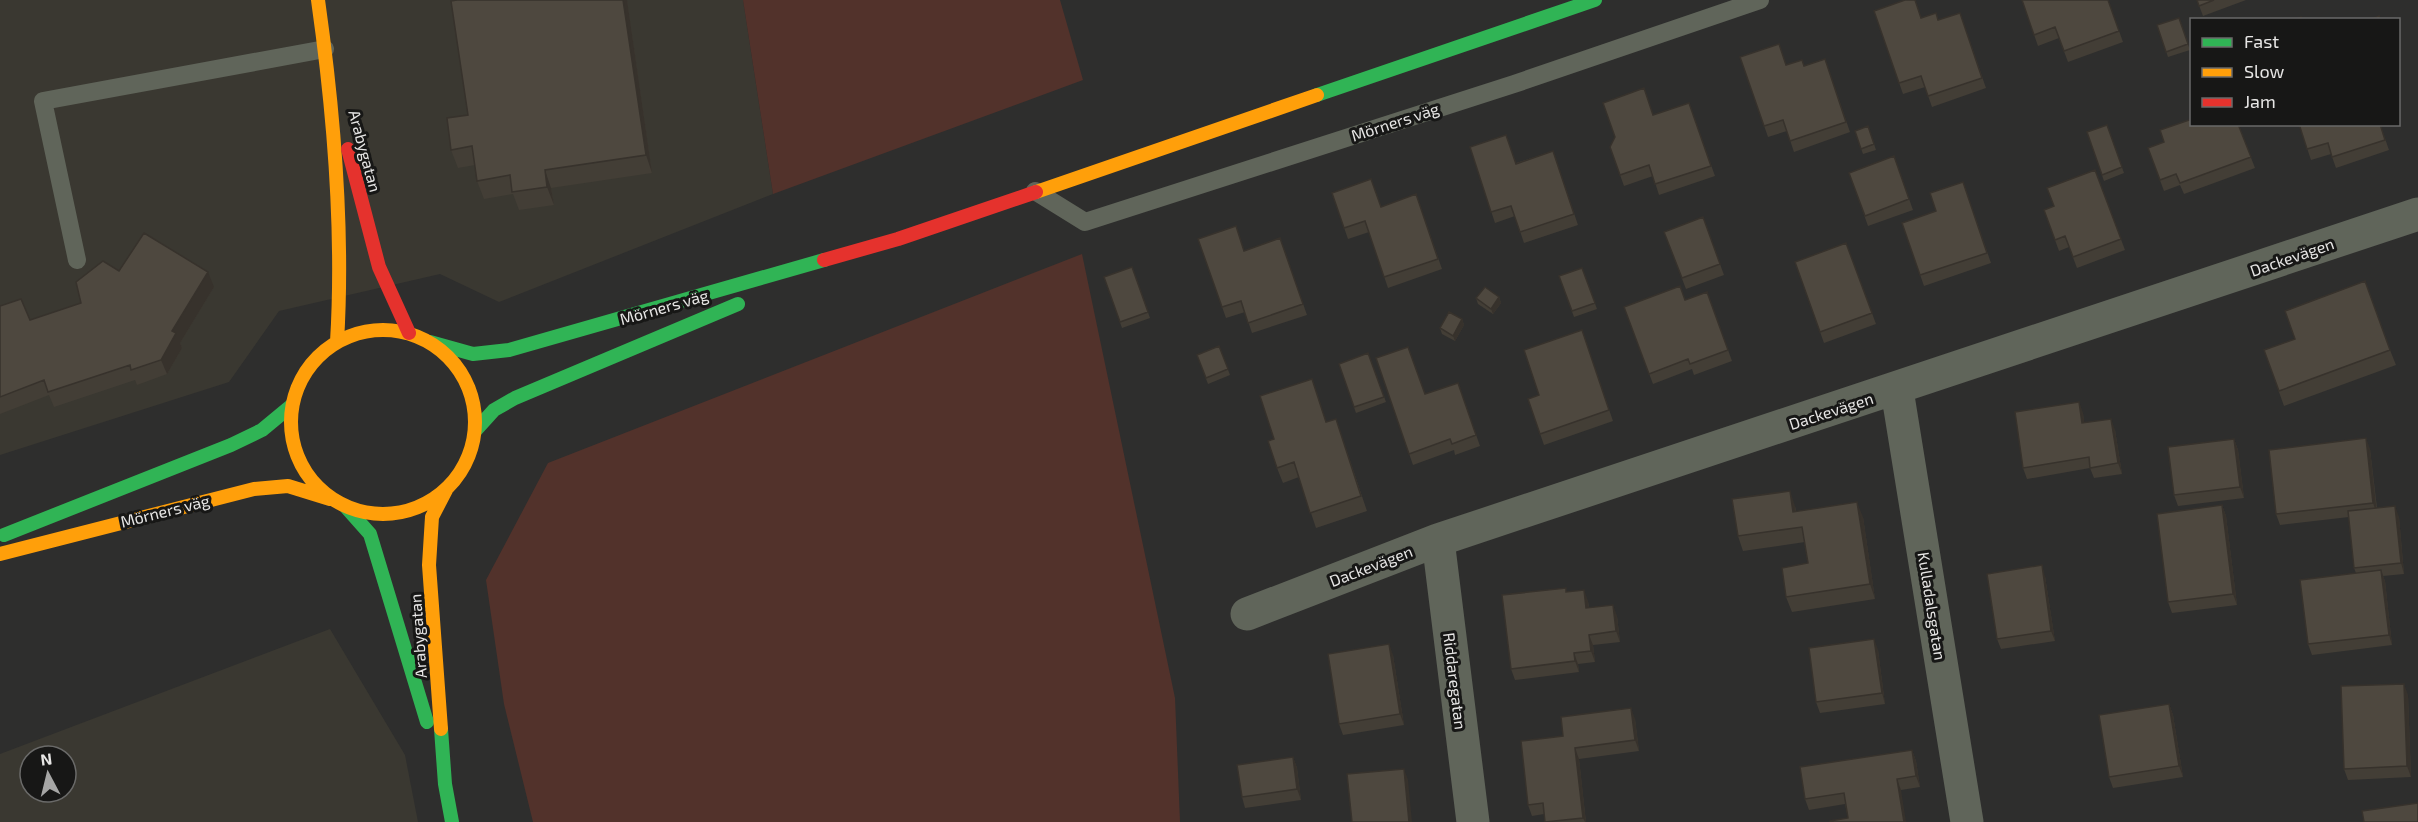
<svg xmlns="http://www.w3.org/2000/svg" width="2418" height="822" viewBox="0 0 2418 822" font-family="'Exo 2',sans-serif">
<rect width="100%" height="100%" fill="#2e2e2d"/>
<path fill="#3a3831" fill-rule="evenodd" d="M0,0H743L773,194L499,302L440,274L279,311L229,382L0,455Z
M330,629L405,755L418,822H0V754ZM30,756H66V792H30Z"/>
<path fill="#52322b" d="M743,0H1060L1083,80L773,194Z
M1082,254L1175,698L1180,822H533L504,704L486,580L548,463Z"/>
<g fill="none" stroke-linecap="round" stroke-linejoin="round">
<path stroke="#60655a" stroke-width="18" d="M1035,191L1085,222L1514,84L1760,0
M77,260L43,101L325,49"/>
<path stroke="#60655a" stroke-width="33" d="M1897,390L1967,822
M1438,540L1473,822
M1247,614L1438,540L2418,214"/>
<path stroke="#30b455" stroke-width="14" d="M1317,95L1595,0
M430,342L473,354L509,350L824,260
M475,431L494,410L515,398L738,304
M346,507L370,534L427,722
M4,535L231,445L262,430L291,406
M441,729L445,784L452,822"/>
<path stroke="#ff9f0a" stroke-width="14" d="M318,0C334,113 344,228 337,342
M1036,192L1317,95
M291 422a92 92 0 1 1 184 0a92 92 0 1 1-184 0Z
M0,554L254,489L288,486L330,499
M441,729L429,565L432,517L446,490"/>
<path stroke="#e5322d" stroke-width="14" d="M348,149L379,267L409,333
M824,260L898,239L1036,192"/>
</g>
<path fill="#433e36" d="M627,0L652,173L551,188L554,205L519,210L513,194L484,199L477,181L475,165L458,168L451,150L468,115Z
M2022,0H2108L2123,42L2068,62L2059,38L2038,46Z
M2197,0H2246L2203,16Z
M1874,11L1939,20L1960,13L1986,88L1932,107L1925,87L1903,94Z
M2179,18L2190,50L2168,57L2157,25Z
M1740,57L1786,65L1804,66L1825,59L1850,132L1794,152L1787,131L1768,137Z
M1689,103L1715,176L1659,195L1653,176L1624,186L1610,147L1653,115Z
M2238,124L2255,168L2184,194L2180,185L2164,191L2152,159Z
M2299,124H2380L2389,150L2336,168L2331,154L2311,160Z
M2107,125L2124,173L2104,181L2087,132Z
M1868,126L1876,150L1863,154L1855,131Z
M1470,147L1516,163L1553,151L1578,225L1524,243L1515,216L1495,223Z
M1894,156L1913,210L1868,226L1849,173Z
M2095,170L2125,250L2077,268L2069,247L2059,251L2044,210L2054,206Z
M1963,182L1991,263L1924,286L1902,223L1936,211Z
M1332,193L1381,207L1416,194L1442,269L1388,288L1369,232L1348,239Z
M1703,217L1724,275L1686,289L1664,232Z
M1280,238L1307,315L1252,333L1245,312L1226,318L1198,239L1245,251Z
M1846,243L1876,324L1824,343L1795,262Z
M1132,267L1150,318L1122,328L1104,277Z
M1582,268L1597,309L1574,317L1559,276Z
M119,271L214,287L180,343L182,348L167,374L137,385L135,380L54,407L49,395L0,414V306L30,320L81,303Z
M1707,292L1732,361L1694,375L1692,369L1653,384L1624,307L1685,300Z
M1499,297L1501,303L1493,314L1478,304L1476,298Z
M1462,319L1464,325L1455,341L1442,334L1440,328Z
M1582,330L1613,421L1544,445L1528,399L1539,395Z
M1219,346L1230,375L1208,384L1197,355Z
M2264,350H2390L2396,365L2284,406Z
M1368,353L1386,402L1356,413L1339,364Z
M1376,358L1425,394L1458,383L1480,446L1455,455L1454,450L1413,465Z
M1317,393L1326,422L1341,434L1367,511L1316,528L1299,477L1283,483L1277,468L1274,439Z
M2083,413L2084,423L2115,430L2122,474L2094,478L2090,468L2027,479L2023,468Z
M2234,439L2238,450L2244,498L2178,506L2174,495Z
M2370,449L2377,508L2399,517L2404,574L2383,576L2385,581L2392,645L2312,655L2308,644L2356,573L2354,568L2349,517L2280,525L2276,514Z
M2222,505L2226,516L2237,605L2172,613L2168,602Z
M1795,506L1796,511L1863,517L1875,599L1792,612L1786,597L1808,563L1805,542L1743,551L1738,536Z
M2045,576L2055,641L2001,649L1997,639Z
M1567,592L1588,601L1589,608L1617,616L1620,642L1593,645L1595,662L1578,664L1579,672L1515,680L1511,669Z
M1878,650L1885,704L1820,713L1816,702Z
M1393,655L1404,725L1343,735L1339,724Z
M2408,695L2411,777L2348,780L2344,769Z
M2169,704L2173,715L2183,777L2113,788L2109,777Z
M1635,719L1639,751L1579,759L1586,822H1545L1544,814L1532,816L1528,805L1563,736Z
M1912,750L1916,761L1920,787L1901,790L1848,818L1845,804L1809,810L1805,799Z
M1293,757L1297,768L1301,800L1245,808L1242,797Z"/>
<path fill="#37322c" d="M623,0H627L652,173L646,155Z
M545,170L551,188L554,205L547,187Z
M208,272L214,287L180,343L182,348L167,374L161,360L172,331Z
M1499,297L1501,303L1493,314L1491,309Z
M1462,319L1464,325L1455,341L1453,336Z
M2079,402L2083,413L2086,434L2082,423Z
M2111,419L2115,430L2122,474L2118,463Z
M2366,438L2370,449L2377,514L2373,503Z
M2234,439L2238,450L2244,498L2240,487Z
M1790,491L1795,506L1798,527L1793,512Z
M1857,502L1863,517L1875,599L1870,584Z
M2222,505L2226,516L2237,605L2233,594Z
M2395,506L2399,517L2404,574L2401,563Z
M2042,565L2045,576L2055,641L2051,631Z
M2381,570L2385,581L2392,645L2389,635Z
M1584,590L1588,601L1590,619L1586,608Z
M1613,605L1617,616L1620,642L1616,631Z
M1589,635L1593,645L1595,662L1591,651Z
M1874,639L1878,650L1885,704L1882,693Z
M1389,644L1393,655L1404,725L1400,714Z
M1574,653L1578,664L1579,672L1575,661Z
M2404,684L2408,695L2411,777L2407,766Z
M2169,704L2173,715L2183,777L2179,766Z
M1631,708L1635,719L1639,751L1635,740Z
M1575,748L1579,759L1586,822H1585L1583,818Z
M1912,750L1916,761L1920,787L1916,776Z
M1293,757L1297,768L1301,800L1297,789Z
M1404,769L1408,780L1412,822H1409Z
M1897,779L1901,790L1906,822H1904Z"/>
<path fill="#4e483f" stroke="#37322c" stroke-width="1.5" d="M457,0H623L646,155L545,170L547,187L512,192L510,175L477,181L472,146L451,150L447,118L468,115L451,1Z
M1905,0H1915L1921,18L1936,13L1938,20L1960,13L1982,78L1928,96L1921,76L1899,83L1874,11Z
M2022,0H2108L2119,31L2064,51L2055,27L2034,35Z
M2197,0H2214L2199,6Z
M2379,16L2380,20H2370Z
M2301,17L2302,20H2293Z
M2179,18L2188,44L2166,52L2157,25Z
M1779,44L1786,65L1802,60L1804,66L1825,59L1846,122L1790,141L1783,120L1764,126L1740,57Z
M1644,88L1653,115L1689,103L1711,166L1655,184L1649,165L1620,175L1610,147L1615,137L1603,103Z
M2192,119V124H2238L2251,157L2180,183L2176,174L2160,180L2148,148L2164,142L2160,130Z
M2299,124H2380L2385,140L2332,157L2328,143L2307,149Z
M2107,125L2122,167L2102,175L2087,132Z
M1868,126L1874,144L1861,149L1855,131Z
M1506,135L1516,164L1553,151L1574,214L1520,232L1511,206L1491,212L1470,147Z
M1894,156L1909,199L1865,216L1849,173Z
M2095,170L2121,239L2073,257L2065,236L2055,240L2044,210L2054,206L2047,188Z
M1371,179L1381,207L1416,194L1438,259L1384,277L1365,221L1344,228L1332,193Z
M1963,182L1987,253L1920,275L1902,223L1936,211L1930,193Z
M1703,217L1720,264L1682,278L1664,232Z
M1236,226L1244,251L1280,238L1303,304L1248,323L1241,301L1222,307L1198,239Z
M144,233L208,272L172,331L176,333L161,360L131,370L130,365L48,392L44,380L0,397V306L21,299L30,320L81,303L76,282L103,261L119,271Z
M1846,243L1872,313L1820,332L1795,262Z
M1132,267L1148,312L1120,322L1104,277Z
M1582,268L1595,303L1572,311L1559,276Z
M2365,281L2390,350L2279,391L2264,350L2295,339L2285,311Z
M1680,286L1685,300L1707,292L1728,350L1690,364L1688,359L1649,374L1624,307Z
M1485,287L1499,297L1491,309L1476,298Z
M1449,312L1462,319L1453,336L1440,328Z
M1582,330L1609,410L1540,434L1528,399L1539,395L1524,350Z
M1219,346L1228,369L1206,378L1197,355Z
M1408,347L1425,394L1458,383L1476,435L1452,444L1450,439L1409,454L1376,358Z
M1368,353L1384,397L1354,407L1339,364Z
M1312,379L1326,422L1336,419L1361,496L1310,513L1294,462L1277,468L1268,441L1274,439L1260,396Z
M2079,402L2082,423L2111,419L2118,463L2090,468L2089,457L2023,468L2015,412Z
M2366,438L2373,503L2276,514L2269,450Z
M2234,439L2240,487L2174,495L2168,447Z
M1790,491L1793,512L1857,502L1870,584L1786,597L1782,568L1808,563L1802,527L1738,536L1732,499Z
M2222,505L2233,594L2168,602L2157,514Z
M2395,506L2401,563L2354,568L2348,511Z
M2042,565L2051,631L1997,639L1987,574Z
M2381,570L2389,635L2308,644L2300,580Z
M1566,588V592L1584,590L1586,608L1613,605L1616,631L1589,635L1591,651L1574,653L1575,661L1511,669L1502,595Z
M1874,639L1882,693L1816,702L1809,648Z
M1389,644L1400,714L1339,724L1328,654Z
M2404,684L2407,766L2344,769L2341,686Z
M2169,704L2179,766L2109,777L2099,715Z
M1631,708L1635,740L1575,748L1583,818L1545,822L1543,803L1528,805L1521,741L1563,736L1561,717Z
M1912,750L1916,776L1897,779L1904,822H1830V821L1848,818L1844,793L1805,799L1800,767Z
M1293,757L1297,789L1242,797L1237,765Z
M1404,769L1409,822H1352L1347,774Z
M2418,803V822H2364L2362,811Z"/>
<g text-anchor="middle" stroke-width="6" stroke-linejoin="round" paint-order="stroke">
<g font-size="16" fill="#e7e6e5" stroke="#171716">
<text transform="translate(1395 122) rotate(-18)" y="6">Mörners väg</text>
<text transform="translate(365 151) rotate(75)" y="6">Arabygatan</text>
<text transform="translate(2292 257) rotate(-19)" y="6">Dackevägen</text>
<text transform="translate(664 307) rotate(-16)" y="6">Mörners väg</text>
<text transform="translate(1831 411) rotate(-18)" y="6">Dackevägen</text>
<text transform="translate(165 511) rotate(-14)" y="6">Mörners väg</text>
<text transform="translate(1371 566) rotate(-21)" y="6">Dackevägen</text>
<text transform="translate(1932 606) rotate(81)" y="6">Kulladalsgatan</text>
<text transform="translate(418 636) rotate(-94)" y="6">Arabygatan</text>
<text transform="translate(1455 681) rotate(83)" y="6">Riddaregatan</text>
</g>
</g>
<rect x="2190" y="18" width="210" height="108" fill="#171716" stroke="#6a6a69" stroke-width="1.5"/>
<rect x="2202" y="38" width="30" height="9" fill="#30b455" stroke="#6a6a69" stroke-width="1.5"/>
<text x="2244" y="48" font-size="18" fill="#e7e6e5">Fast</text>
<rect x="2202" y="68" width="30" height="9" fill="#ff9f0a" stroke="#6a6a69" stroke-width="1.5"/>
<text x="2244" y="78" font-size="18" fill="#e7e6e5">Slow</text>
<rect x="2202" y="98" width="30" height="9" fill="#e5322d" stroke="#6a6a69" stroke-width="1.5"/>
<text x="2244" y="108" font-size="18" fill="#e7e6e5">Jam</text>
<g transform="translate(48 774) rotate(353)"><circle r="28" fill="#171716" stroke="#6a6a69" stroke-width="1.5"/>
<path d="M0-4.5L10 22L0 15L-10 22Z" fill="#a6a6a5"/>
<text y="-9" font-size="16" font-weight="bold" text-anchor="middle" fill="#e7e6e5">N</text>
</g>
</svg>
